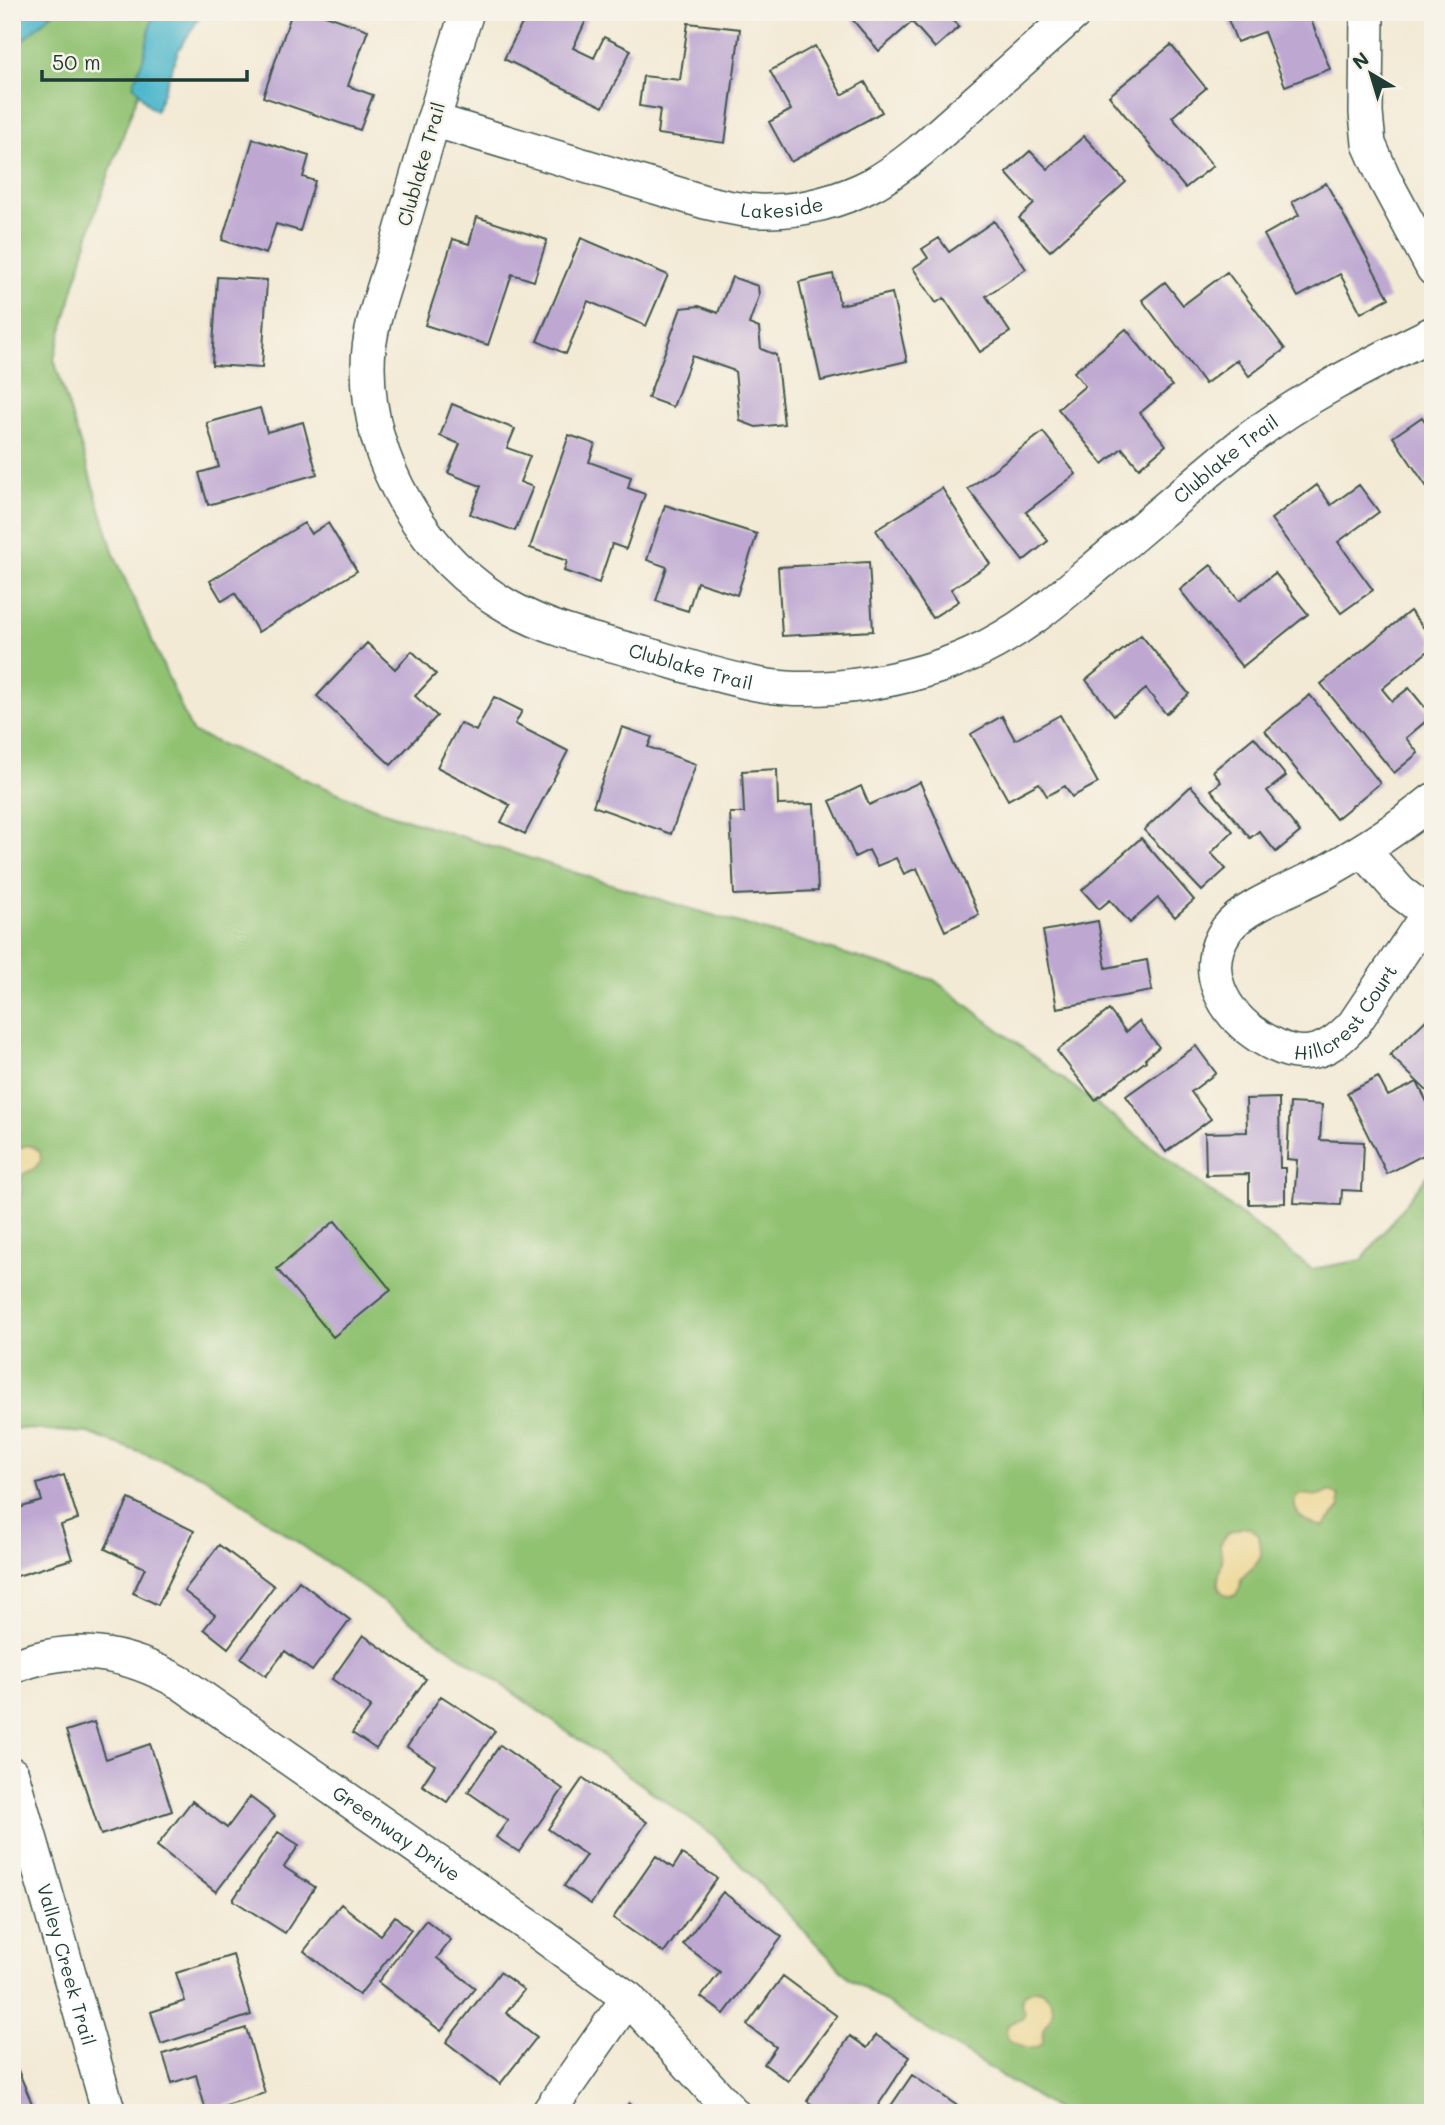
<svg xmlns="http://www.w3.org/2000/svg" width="1445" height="2125" viewBox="0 0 1445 2125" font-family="Mali,sans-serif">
<rect width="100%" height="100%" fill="#f7f3e8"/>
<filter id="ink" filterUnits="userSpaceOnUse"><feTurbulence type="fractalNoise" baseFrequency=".0143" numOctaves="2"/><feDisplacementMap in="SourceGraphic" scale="14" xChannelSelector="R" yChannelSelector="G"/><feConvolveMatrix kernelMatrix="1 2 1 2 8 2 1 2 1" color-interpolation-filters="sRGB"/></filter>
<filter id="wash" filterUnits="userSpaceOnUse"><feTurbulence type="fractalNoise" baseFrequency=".00686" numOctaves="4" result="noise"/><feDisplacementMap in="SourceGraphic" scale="28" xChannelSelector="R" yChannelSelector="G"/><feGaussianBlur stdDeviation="1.57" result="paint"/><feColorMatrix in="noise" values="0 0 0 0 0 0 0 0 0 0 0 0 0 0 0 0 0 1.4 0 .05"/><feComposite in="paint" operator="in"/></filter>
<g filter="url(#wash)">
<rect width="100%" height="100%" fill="#f3ead5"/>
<path fill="#91c272" stroke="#588053" stroke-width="2" d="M12,12H186L143,80L95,213L54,359L114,554L192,732L384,812L671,903L934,980L1312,1269L1362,1260L1433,1168V2113H1062L928,2030L849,1978L715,1837L516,1695L203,1476L88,1433L12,1428Z"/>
<path fill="#eeda9e" stroke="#868c69" stroke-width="2" d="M27,1145L34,1147L40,1152L41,1161L34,1169L23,1174C19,1186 28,1196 12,1202V1151Z
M1330,1491L1339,1496L1340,1507L1324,1526C1309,1526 1292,1515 1295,1499L1300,1494L1319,1496Z
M1243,1527L1250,1528L1258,1534C1266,1563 1258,1561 1241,1579C1240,1583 1241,1587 1239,1590C1234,1602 1220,1594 1218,1585C1217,1576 1221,1569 1222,1561C1222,1556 1220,1550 1220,1544L1228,1533Z
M1034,1989C1045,1989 1056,2003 1052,2015C1050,2021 1044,2024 1043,2031C1042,2035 1043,2039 1043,2043C1031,2053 1020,2048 1008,2039L1006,2030L1008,2025L1023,2017L1024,2013L1021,2004L1024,1994Z"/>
<path fill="#4fb8cc" stroke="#377a80" stroke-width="2" d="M12,12H54L12,50Z
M156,12H203L179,49L156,111L149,106L133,84L144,56L151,22Z"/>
<g id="blocks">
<path fill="#bea8d2" d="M292,12H317L368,30L348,86L373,95L360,130L263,97Z
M528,12H586L589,14L573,48L594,58L604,37L631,50L603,107L504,59Z
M846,12H946L959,27L935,48L912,22L879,51Z
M1225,12H1308L1330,69L1285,86L1264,32L1237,42Z
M688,23L740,29L725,143L657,134L660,109L639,106L643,76L680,80Z
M1171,45L1206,88L1172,117L1213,166L1185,188L1109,96Z
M815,46L842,95L865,82L882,112L791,162L769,122L791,110L770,71Z
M1084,136L1126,182L1050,251L1019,218L1034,204L1006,173L1030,151L1048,169Z
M253,139L309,156L303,177L315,181L300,231L276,224L266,254L222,240Z
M1326,183L1389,298L1361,313L1340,274L1298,297L1264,235L1299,215L1292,202Z
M477,217L547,240L534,281L512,274L488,345L425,325L453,239L469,244Z
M994,221L1026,269L986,296L1010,332L980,352L944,298L936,303L913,268L928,258L922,249L939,238L949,252Z
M581,238L668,275L646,326L588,301L566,354L537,341Z
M1227,272L1285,349L1249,376L1237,360L1205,384L1142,300L1165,282L1183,305Z
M833,274L840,305L892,293L907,361L821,381L799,282Z
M217,277L267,280L262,368L212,365Z
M732,277L758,286L759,296L749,324L759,328L761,349L776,355L784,424L756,427L740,421L735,371L692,356L673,407L648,398L681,308L699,306L718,313Z
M1126,329L1172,386L1140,413L1166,445L1139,468L1122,448L1103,464L1058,409L1085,386L1074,372Z
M452,404L515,429L507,448L530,456L520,482L533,487L515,531L470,514L481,486L448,473L460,444L440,436Z
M260,408L267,432L303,422L317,474L208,505L199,473L219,467L207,423Z
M1422,417L1433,433V496L1393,437Z
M1043,432L1076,474L1026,512L1048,541L1023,561L968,489Z
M569,435L595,444L589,462L631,477L628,488L645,494L626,549L612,544L599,583L564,571L567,561L530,548Z
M1317,485L1331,505L1359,485L1379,512L1338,542L1373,590L1341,613L1271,519Z
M942,488L990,564L951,589L959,601L932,618L876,530Z
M665,505L757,534L737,595L697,582L688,611L656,601L667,567L647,560Z
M304,523L311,534L328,523L357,571L258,632L235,593L222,601L210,581Z
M869,562L873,631L782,636L778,567Z
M1211,565L1239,601L1275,573L1308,614L1242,667L1180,590Z
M1410,611L1433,639V647L1382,689L1392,701L1409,688L1432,716L1406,738L1418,753L1394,773L1321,684Z
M1141,635L1189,694L1166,714L1146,689L1114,715L1086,680Z
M367,643L395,669L412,651L436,674L415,696L437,716L391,765L317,696Z
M1310,695L1380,783L1336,819L1265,731Z
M494,697L522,711L515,724L568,751L525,834L501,822L510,805L437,767L460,723L476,731Z
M1060,715L1098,783L1072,797L1065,786L1047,796L1039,783L1008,800L971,734L1002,716L1015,740Z
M622,727L652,737L648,747L696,764L671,834L593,806Z
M1254,737L1286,776L1267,791L1300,832L1276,852L1259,831L1250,838L1211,790L1221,782L1213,771Z
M777,769L778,805L814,804L818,891L734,895L730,813H744L742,771Z
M920,782L979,915L945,931L917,868L904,874L896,858L877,866L869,850L855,857L830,801L861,786L869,805Z
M1191,786L1233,831L1211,853L1226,869L1202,891L1144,830Z
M1141,838L1194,900L1175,917L1158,898L1130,923L1110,900L1099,909L1082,890Z
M1098,921L1106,968L1147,960L1152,991L1057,1008L1043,931Z
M1109,1010L1126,1032L1139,1021L1159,1047L1145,1059L1146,1061L1095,1100L1057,1051Z
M1433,1013V1097L1390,1055Z
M1196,1046L1216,1073L1191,1092L1211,1119L1166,1152L1126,1096Z
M1378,1077L1388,1096L1417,1082L1433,1114V1150L1387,1174L1347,1093Z
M1279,1098L1280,1168H1285V1203L1249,1204V1174L1206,1175L1205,1133L1247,1132L1246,1099Z
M1290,1103L1322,1105L1320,1140L1364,1142L1362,1191L1342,1190L1341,1205L1294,1203L1297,1160L1287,1159Z
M335,1221L391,1290L333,1337L277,1269Z
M64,1475L78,1519L61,1525L72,1559L14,1577L12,1572V1510L42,1501L37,1484Z
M129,1499L194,1531L158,1605L133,1593L145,1568L105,1549Z
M219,1545L274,1586L228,1648L204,1629L215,1615L184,1591Z
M299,1581L350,1620L312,1671L285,1651L266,1676L241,1658Z
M363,1635L426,1679L376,1749L352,1733L371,1707L332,1679Z
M441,1696L495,1731L447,1802L422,1785L435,1765L407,1747Z
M94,1722L106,1759L150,1744L172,1811L101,1835L66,1731Z
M500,1745L563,1789L519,1852L496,1837L508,1820L468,1792Z
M583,1778L647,1822L591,1904L564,1886L586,1855L548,1829Z
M250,1797L275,1816L216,1892L157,1846L192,1801L227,1828Z
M278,1832L299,1845L284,1867L315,1887L285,1933L233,1900Z
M682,1854L717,1878L664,1953L613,1918L656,1856L673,1868Z
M723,1892L782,1937L724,2014L701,1997L720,1972L683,1944Z
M341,1904L380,1935L395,1916L411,1930L359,1995L304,1951Z
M426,1920L451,1940L437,1958L475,1988L441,2031L378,1982Z
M233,1955L251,2015L161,2044L151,2012L185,2001L176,1973Z
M500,1972L524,1990L506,2013L537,2037L500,2084L446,2042Z
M783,1976L837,2016L788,2081L764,2064L776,2047L747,2025Z
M246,2028L265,2093L206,2111L196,2075L172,2083L163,2054Z
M876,2035L910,2057L873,2113H825L807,2101L850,2036L867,2048Z
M12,2056L33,2106L15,2113H12Z
M912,2075L968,2113H886Z
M629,2103L641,2113H622Z"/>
</g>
</g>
<g filter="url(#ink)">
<use href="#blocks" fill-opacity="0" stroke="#3f574c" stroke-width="2"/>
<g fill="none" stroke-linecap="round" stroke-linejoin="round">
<g stroke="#3f574c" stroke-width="36">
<g id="street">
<path id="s1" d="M467,12C442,88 420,165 398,242C387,282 368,324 368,366C368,463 425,559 509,607C551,631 599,641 646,654C684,665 722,678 762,685C825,696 913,680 971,654C1019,633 1057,600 1097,566C1145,526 1192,485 1241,445C1299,399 1366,366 1433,333"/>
<path d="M1367,12L1366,113L1369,144L1385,180L1433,269"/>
<path id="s2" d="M433,120L705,202C726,207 748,212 769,211C803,211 843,200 873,184C890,175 906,162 921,150L1076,12"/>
<path id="s3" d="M1433,800C1400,827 1364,850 1327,871C1300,886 1244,905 1227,929C1198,970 1224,1014 1260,1037C1275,1046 1292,1055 1310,1052C1328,1050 1342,1037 1354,1024L1433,906"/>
<path d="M1363,850L1400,892L1428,913"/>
<path id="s4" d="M12,1667C74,1643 124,1651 181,1683L532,1928L628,1998L733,2113"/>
<path id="s5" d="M12,1774L109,2113"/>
<path d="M548,2113L628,1998"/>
</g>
</g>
<use href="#street" stroke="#fff" stroke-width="33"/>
</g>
</g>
<g text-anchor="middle" stroke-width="5" stroke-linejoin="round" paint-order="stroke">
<g font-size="19" fill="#1f3d34" stroke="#f7f3e8">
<text transform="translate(421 164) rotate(-74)" y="7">Clublake Trail</text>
<text dy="7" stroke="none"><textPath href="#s2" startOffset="362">Lakeside</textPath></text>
<text dy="7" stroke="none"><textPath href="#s1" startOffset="1461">Clublake Trail</textPath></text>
<text dy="7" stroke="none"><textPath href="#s1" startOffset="852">Clublake Trail</textPath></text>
<text dy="7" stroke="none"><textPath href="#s3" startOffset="478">Hillcrest Court</textPath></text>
<text dy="7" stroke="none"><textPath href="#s4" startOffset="439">Greenway Drive</textPath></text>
<text dy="7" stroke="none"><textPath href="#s5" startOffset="198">Valley Creek Trail</textPath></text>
</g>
</g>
<rect width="1445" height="2125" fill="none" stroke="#f7f3e8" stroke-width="42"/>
<g transform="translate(1371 74) rotate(322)" stroke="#f7f3e8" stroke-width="5" paint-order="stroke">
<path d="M0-5L12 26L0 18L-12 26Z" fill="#1f3d34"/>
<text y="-10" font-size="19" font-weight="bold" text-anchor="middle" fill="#1f3d34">N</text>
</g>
<path d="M42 70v10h205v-10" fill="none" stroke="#1f3d34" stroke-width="3.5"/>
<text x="52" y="70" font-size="21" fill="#1f3d34" stroke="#f7f3e8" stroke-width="5" paint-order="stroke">50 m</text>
</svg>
